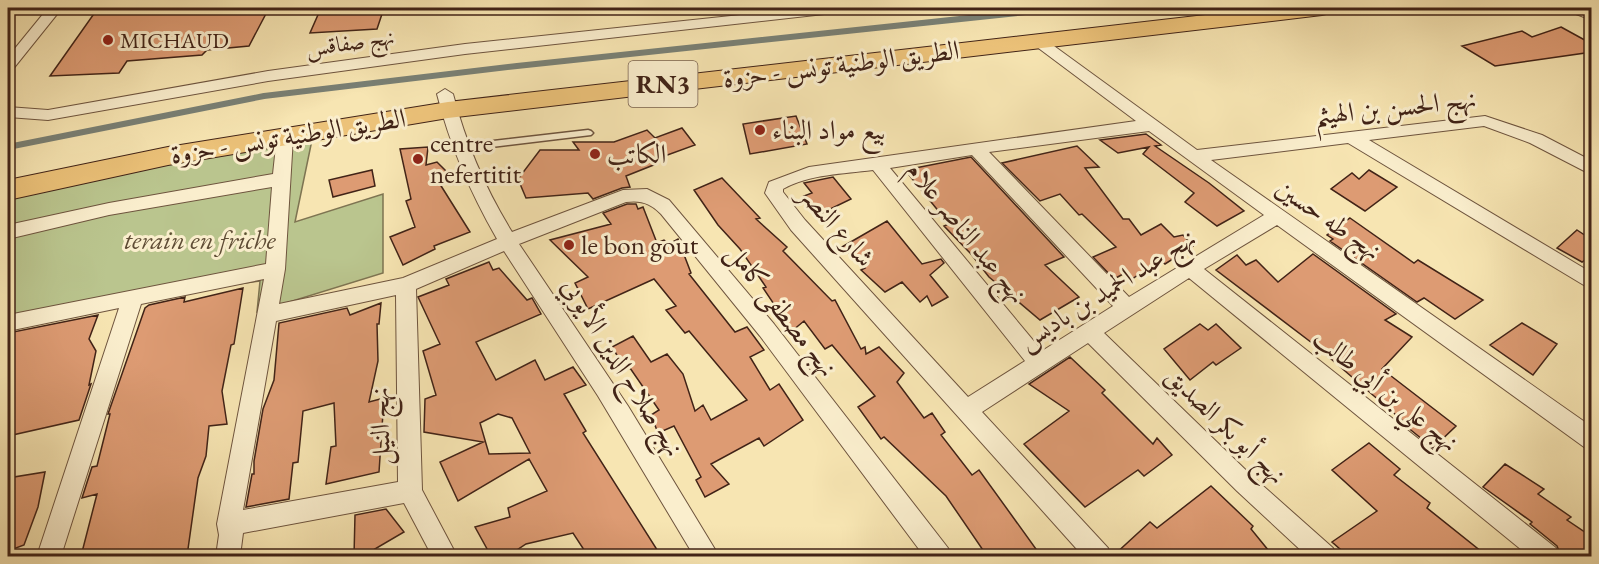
<svg xmlns="http://www.w3.org/2000/svg" width="1599" height="564" viewBox="0 0 1599 564" font-family="'EB Garamond',Amiri,serif">
<rect width="100%" height="100%" fill="#f7e5b2"/>
<filter id="stains"><feTurbulence type="fractalNoise" baseFrequency=".00333" numOctaves="4"/><feColorMatrix values="0 0 0 0 .2 0 0 0 0 .09 0 0 0 0 .02 0 0 0 .5 -.17"/></filter>
<radialGradient id="worn" r=".72"><stop offset=".6" stop-color="#630" stop-opacity="0"/><stop offset="1" stop-color="#630" stop-opacity=".3"/></radialGradient>
<path fill="#bac58e" stroke="#7e7452" stroke-width="1.5" d="M312,140L295,222L383,194V273L257,312L260,281L44,312L8,320V195L159,165Z"/>
<g fill="none" stroke-linecap="round" stroke-linejoin="round">
<path stroke="#798075" stroke-width="6" d="M8,147L264,96L517,66L1064,8"/>
</g>
<path fill="#dd9b73" stroke="#412317" stroke-width="1.5" fill-rule="evenodd" d="M98,8H269L249,46L207,50L202,55L127,61L119,73L50,76Z
M321,8H384L377,29L310,33Z
M1561,27L1592,44V52L1495,66L1462,46L1522,31L1532,37Z
M796,116L807,144L750,154L743,124Z
M682,128L695,145L651,161L656,164L626,176L630,187L622,188L593,199L588,193L526,198L518,179L540,150H579L573,142H614L647,130L655,138Z
M1146,134L1161,145L1155,146L1209,183L1244,211L1217,226L1185,202L1194,193L1143,154L1149,147L1118,153L1100,140Z
M1077,146L1099,167L1085,168L1123,219H1129L1141,235L1161,224L1174,237L1183,235L1193,246L1165,264L1160,260L1132,279L1125,273L1114,279L1093,257L1116,247L1082,214L1079,215L1060,194L1040,201L1002,163Z
M428,147L426,165L437,162L451,176L438,181L470,232L434,246L435,249L403,265L390,237L415,227L406,201L411,199L400,149Z
M971,157L1064,257L1045,265L1079,297L1040,320L989,277L971,254L944,226L949,224L905,170Z
M372,170L375,186L333,197L329,180Z
M1369,170L1397,187L1365,211L1331,189L1352,173L1359,179Z
M833,177L851,199L820,214L804,196L812,193L804,183Z
M722,178L760,218L756,219L787,247L783,251L832,301L835,300L861,349L865,347L866,354L879,347L904,373L897,382L924,418L932,413L945,432L941,435L972,475L979,470L1041,556H987L946,496L884,437L881,439L858,407L875,396L832,345L825,349L804,321L792,331L763,288L766,287L740,249L718,225L694,190Z
M627,204H636L638,209L643,207L657,243L664,240L669,244L678,239L691,273L689,274L735,332L747,327L764,350L750,357L770,390L779,384L803,420L764,446L759,438L711,464L729,484L705,497L696,480L701,477L674,426L658,433L651,415L659,410L630,368L626,370L612,347L633,336L651,362L667,354L683,374L695,411L703,405L711,420L747,400L689,331L685,333L666,310L676,306L654,279L588,309L575,283L588,277L550,240L611,224L603,213Z
M1350,218L1414,263L1418,260L1483,300L1455,319L1424,298L1417,302L1330,241L1333,239L1327,235Z
M887,221L922,264L941,259L944,263L930,275L948,297L932,306L927,296L920,302L902,282L885,292L861,270L865,268L842,247Z
M1577,230L1592,240V255L1582,262L1557,248Z
M1313,254L1396,314L1385,320L1412,337L1382,369L1456,426L1433,448L1401,422L1403,421L1316,346L1216,270L1237,255L1246,265L1256,260L1278,282Z
M489,262L493,270L499,268L527,300L532,298L541,314L476,342L496,380L535,360L545,380L573,367L586,385L564,394L586,431L583,433L661,556H588L573,533L526,544L508,556H491L475,527L510,517L508,508L547,491L529,459L458,501L440,462L483,442L424,432L425,399L436,395L423,351L440,344L418,297L449,285L446,279ZM498,414L512,418L530,453L489,454L480,423Z
M243,288L234,344L231,345L222,391L227,424L209,426L206,456L198,478L187,556H81L97,494L82,498L92,467L97,466L110,414H108L145,308L149,305L185,297L184,302Z
M381,303L379,324H377L378,361L369,402L384,398L379,472L326,484L331,447L336,446L334,403L303,411L298,462L293,463L289,499L246,507L252,474H254V461L263,409L274,380L279,323L347,308L350,315Z
M98,315L89,339L96,351L89,385L91,384L79,420L8,436V333Z
M1522,323L1557,344L1533,375L1490,345Z
M1200,324L1208,330L1216,324L1241,348L1216,365L1213,362L1190,380L1164,349Z
M1070,357L1105,390L1102,393L1153,444L1157,438L1172,455L1144,476L1138,470L1085,507L1024,444L1069,411L1029,384Z
M1369,443L1400,469L1394,475L1430,503L1427,508L1487,556H1348L1332,542L1377,511L1332,470Z
M1505,464L1544,489L1538,494L1571,517L1567,520L1592,537V556H1561L1557,546L1530,524L1532,522L1483,487Z
M45,472L38,507L24,545L8,551V478Z
M1211,486L1253,526L1251,529L1273,556H1113L1150,522L1157,528Z
M386,509L404,532L363,556H354L355,515Z"/>
<g fill="none" stroke-linecap="round" stroke-linejoin="round">
<g stroke="#6e543e" stroke-width="3">
<path id="lane" d="M588,130L591,131L593,133L591,135L459,151L454,148L459,145Z"/>
</g>
<g stroke="#6e543e" stroke-width="2">
<path id="street" d="M48,8H62L13,69L8,71V57Z
M807,8H849L842,12L465,54L268,81L48,120L8,117V107L48,110L268,71L465,44Z
M1566,8H1584L1592,11V20L1568,11Z
M1038,36L1043,38L1197,150L1485,116L1542,135L1592,161V175L1530,143L1484,126L1369,140L1592,273V290L1348,143L1211,160L1592,427V450L1584,447L1277,225L1204,269L1556,548L1559,556H1529L1189,278L1104,333L1253,477L1333,548L1336,556H1307L1237,491L1088,343L982,412L1108,548L1111,556H1083L791,230L765,193L769,182L809,167L1136,121L1033,44L1030,41L1033,38ZM1149,131L1264,215L1129,297L989,152ZM972,155L1113,306L1042,351L890,168ZM873,170L1025,361L968,397L805,220L783,192V189C810,174 843,174 873,170Z
M445,89L453,94C466,144 485,188 512,232L623,190L647,189L669,200L774,324L948,548L951,556H924L760,336L661,214C650,203 641,200 626,202L519,244L628,406L719,556H694L598,396L504,251L416,289L422,490L457,556H432L404,503L243,533L240,556H216L219,535L217,524L264,279L141,304L61,556H37L119,308L8,331V315L266,264L272,187L109,215L8,239V225L109,203L273,174L277,137L279,133H291L293,137L285,269L279,304L403,278L497,239C470,192 450,146 437,94ZM396,295L398,482L243,510L276,321Z"/>
</g>
<g stroke="#412317" stroke-width="2">
<path id="primary" d="M1266,8H1334L1330,13L1322,15L448,118L168,165L8,200V180L168,147L448,102Z"/>
</g>
<use href="#lane" fill="#faeecd" fill-rule="evenodd"/>
<use href="#street" fill="#faeecd" fill-rule="evenodd"/>
<use href="#primary" fill="#ecc279" fill-rule="evenodd"/>
</g>
<g fill="#8f2418" stroke="#faeecd" stroke-width="2">
<circle cx="108" cy="40" r="6"/>
<circle cx="760" cy="130" r="6"/>
<circle cx="595" cy="154" r="6"/>
<circle cx="418" cy="159" r="6"/>
<circle cx="569" cy="245" r="6"/>
</g>
<g text-anchor="middle" stroke-width="6" stroke-linejoin="round" paint-order="stroke">
<g font-size="22" fill="#412317" stroke="#faeecd" text-anchor="start">
<text x="120" y="48">MICHAUD</text>
</g>
<g font-size="22" fill="#412317" stroke="#faeecd">
<text transform="translate(350 42) rotate(-8)" y="8">نهج صفاقس</text>
</g>
<rect fill="#faeecd" stroke="#78604e" stroke-width="1.5" x="628.5" y="61" width="69" height="46" rx="4.5"/>
<g font-size="26" font-weight="bold" fill="#412317">
<text x="663" y="93">RN3</text>
</g>
<g font-size="27" fill="#412317" stroke="#faeecd">
<text transform="translate(841 64) rotate(-7)" y="9">الطريق الوطنية تونس - حزوة</text>
<text transform="translate(1395 107) rotate(-6)" y="9">نهج الحسن بن الهيثم</text>
<text transform="translate(288 136) rotate(-9)" y="9">الطريق الوطنية تونس - حزوة</text>
<text transform="translate(1329 219) rotate(35)" y="9">نهج طه حسين</text>
<text transform="translate(837 226) rotate(49)" y="9">شارع النصر</text>
<text transform="translate(967 232) rotate(51)" y="9">نهج عبد الناصر علام</text>
<text transform="translate(1107 289) rotate(-32)" y="9">نهج عبد الحميد بن باديس</text>
<text transform="translate(782 310) rotate(52)" y="9">نهج مصطفى كامل</text>
<text transform="translate(623 367) rotate(58)" y="9">نهج صلاح الدين الأيوبي</text>
<text transform="translate(1386 390) rotate(39)" y="9">نهج علي بن أبي طالب</text>
<text transform="translate(1226 425) rotate(44)" y="9">نهج أبو بكر الصديق</text>
<text transform="translate(380 426) rotate(-91)" y="9">نهج النيل</text>
</g>
<g font-size="27" fill="#412317" stroke="#faeecd" text-anchor="start">
<text x="772" y="139">بيع مواد البناء</text>
<text x="430" y="152">centre<tspan x="430" dy="31">nefertitit</tspan></text>
<text x="607" y="163">الكاتب</text>
<text x="581" y="254">le bon gout</text>
</g>
<g font-size="27" font-style="italic" fill="#5f4c35" stroke="#faeecd">
<text x="200" y="249">terain en friche</text>
</g>
</g>
<rect width="1599" height="564" fill="none" stroke="#f7e5b2" stroke-width="30"/>
<rect x="9" y="9" width="1581" height="546" fill="none" stroke="#412317" stroke-width="3"/>
<rect x="15" y="15" width="1569" height="534" fill="none" stroke="#412317" stroke-width="1.5"/>
<rect width="100%" height="100%" filter="url(#stains)"/>
<rect width="100%" height="100%" fill="url(#worn)"/>
</svg>
